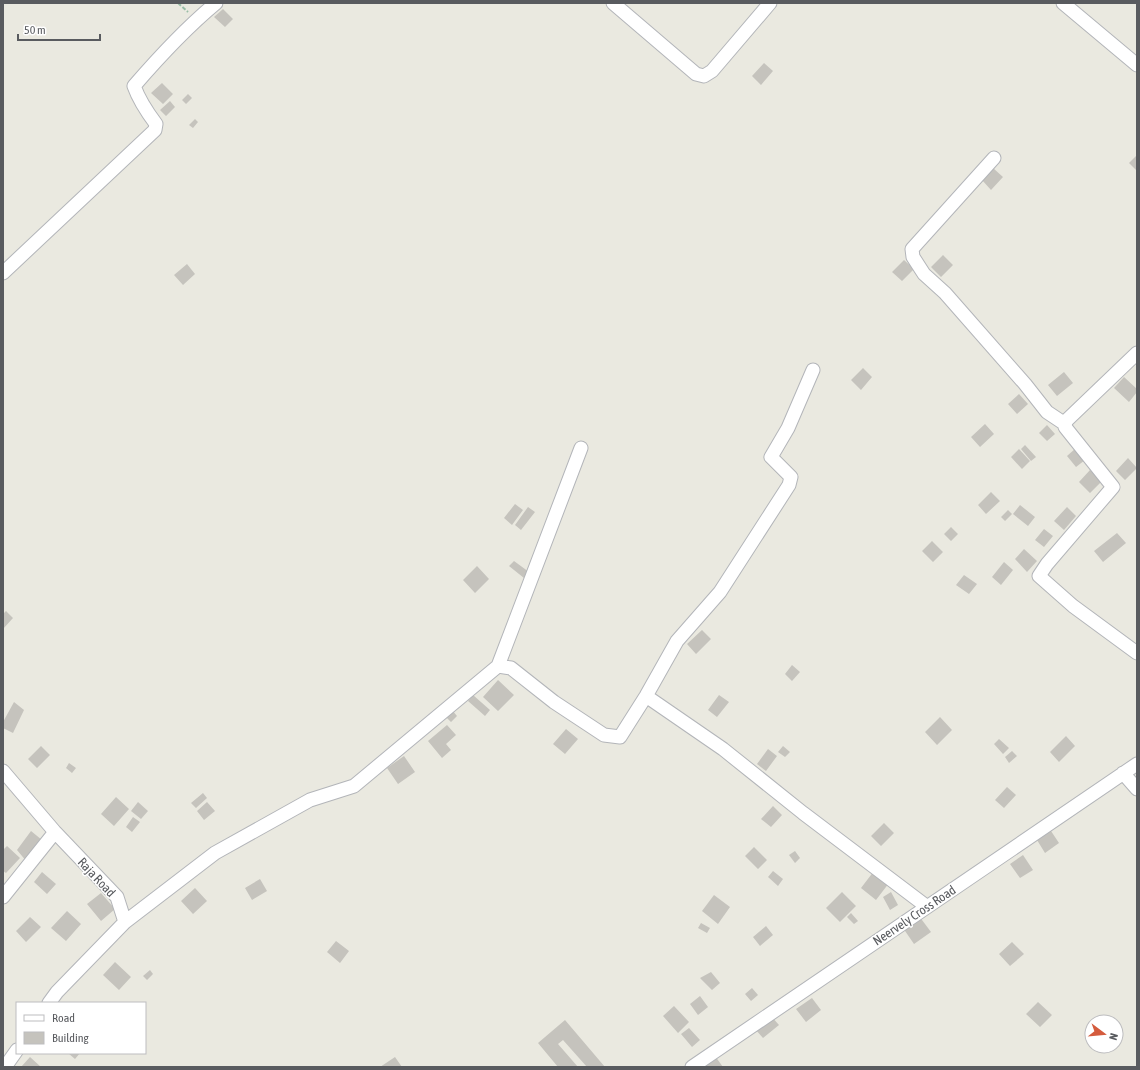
<svg xmlns="http://www.w3.org/2000/svg" width="1140" height="1070" viewBox="0 0 1140 1070" font-family="'Asap Condensed',sans-serif">
<rect width="100%" height="100%" fill="#eae9e0"/>
<path fill="#c5c3bd" d="M223,9L233,19L225,27L214,17Z
M764,63L773,71L761,85L752,76Z
M162,83L173,94L163,104L151,93Z
M188,94L192,98L186,104L182,100Z
M170,101L175,107L166,116L160,110Z
M195,119L198,122L193,128L189,125Z
M1137,155V171L1129,163Z
M993,168L1003,177L991,190L982,180Z
M943,255L953,265L941,277L931,267Z
M904,260L914,269L902,281L892,272Z
M187,264L195,274L183,285L174,275Z
M863,368L872,377L861,390L851,380Z
M1064,372L1073,383L1057,396L1048,385Z
M1124,377L1137,389V392L1129,402L1114,388Z
M1019,394L1028,404L1017,414L1008,404Z
M985,424L994,434L980,447L971,437Z
M1047,425L1055,434L1047,441L1039,433Z
M1025,445L1036,457L1031,461L1021,449Z
M1076,448L1085,460L1076,467L1067,456Z
M1019,449L1030,461L1022,469L1011,457Z
M1128,458L1137,468L1125,480L1116,471Z
M1090,470L1102,481L1090,493L1079,482Z
M991,492L1000,501L986,514L978,505Z
M515,504L523,510L512,525L504,518Z
M1020,505L1035,517L1028,526L1013,514Z
M528,507L535,512L521,530L515,525Z
M1067,507L1076,516L1064,530L1054,521Z
M1008,510L1012,514L1005,521L1001,517Z
M951,527L958,534L951,541L944,534Z
M1044,529L1053,536L1044,547L1035,540Z
M1117,533L1126,543L1103,562L1094,551Z
M932,541L943,552L933,562L922,551Z
M1024,549L1037,561L1027,572L1015,559Z
M514,561L529,572L524,578L509,566Z
M1004,562L1013,570L1001,585L992,577Z
M477,566L489,579L475,593L463,580Z
M964,575L977,584L969,594L956,585Z
M6,611L13,618L3,629V614Z
M702,630L711,639L696,654L687,644Z
M792,665L800,672L792,681L785,674Z
M498,680L514,695L498,711L483,697Z
M473,695L490,710L485,716L468,701Z
M719,695L729,702L717,717L708,710Z
M14,702L24,710L13,733L3,728V722Z
M452,710L457,716L451,722L446,717Z
M940,717L952,730L937,745L925,732Z
M447,725L456,735L446,744L451,750L442,758L428,741Z
M566,729L578,739L565,754L553,744Z
M1066,736L1075,746L1059,762L1050,752Z
M999,739L1009,748L1003,754L994,744Z
M41,746L50,755L37,768L28,759Z
M783,746L790,752L785,757L778,752Z
M768,749L777,756L766,771L757,764Z
M1012,751L1017,756L1009,763L1005,757Z
M404,756L415,772L398,784L387,768Z
M69,763L76,768L72,773L66,768Z
M1007,787L1016,795L1004,808L995,800Z
M203,793L207,798L196,808L191,803Z
M116,797L129,809L114,826L101,814Z
M138,802L148,811L141,819L131,811Z
M207,802L215,811L204,820L197,811Z
M773,806L782,815L771,827L761,819Z
M133,817L140,822L132,832L126,827Z
M884,823L894,833L881,846L871,836Z
M31,831L42,840L27,862L17,850Z
M1051,831L1059,843L1045,853L1037,840Z
M7,846L20,858L6,873L3,871V850Z
M754,847L767,860L758,869L745,856Z
M795,851L800,858L795,863L789,855Z
M1023,855L1033,870L1020,878L1010,864Z
M773,871L783,879L778,886L768,877Z
M874,871L889,883L876,900L861,888Z
M42,872L56,884L47,894L34,882Z
M260,879L267,891L252,900L245,888Z
M195,888L207,901L193,914L181,901Z
M842,892L856,906L840,922L826,908Z
M891,892L898,905L890,910L883,897Z
M101,893L115,909L101,921L87,904Z
M714,895L730,907L718,924L702,911Z
M67,911L81,924L66,941L51,928Z
M851,913L858,921L854,924L847,917Z
M919,916L931,932L914,944L903,928Z
M30,917L41,927L26,942L16,931Z
M701,923L710,928L707,933L698,928Z
M766,926L773,935L760,946L753,937Z
M336,941L349,951L340,963L327,952Z
M1012,942L1024,954L1010,966L999,954Z
M115,962L131,977L119,990L103,975Z
M150,970L153,974L147,980L143,976Z
M711,972L720,983L712,990L700,978Z
M752,988L758,995L751,1001L745,994Z
M700,996L708,1007L698,1015L690,1004Z
M812,998L821,1010L806,1022L796,1009Z
M1038,1002L1052,1015L1040,1027L1026,1014Z
M674,1006L689,1022L678,1033L663,1016Z
M771,1016L779,1025L763,1038L755,1029Z
M565,1020L605,1067H587L563,1040L558,1044L578,1067H558L538,1043Z
M689,1028L700,1040L692,1047L681,1034Z
M68,1053H80L75,1059Z
M715,1056L723,1067H707L705,1064Z
M30,1057L41,1067H21Z
M395,1057L402,1067H380Z"/>
<g fill="none" stroke-linecap="round" stroke-linejoin="round">
<g stroke="#b3b5b9" stroke-width="15">
<path id="minor" d="M613,3L696,74L704,76L712,71L770,3
M1063,3L1137,65
M994,158L912,249L913,257L924,274L945,293L1025,384L1047,412L1065,424
M3,273L155,130L156,124C147,112 139,100 134,86C159,57 186,28 216,3
M1137,353L1066,421L1065,427L1113,487L1047,564L1039,576L1073,606L1137,653
M498,666L581,448
M646,696L723,749L803,813L926,906
M3,771L55,832L117,897L125,922L57,992L49,1003
M1123,773L1137,789
M3,897L55,832
M125,922L215,853L310,800L354,786L498,666L511,668L554,702L604,735L620,737L646,696L677,641L720,592L789,485L791,477L771,457L788,428L813,370
M5,1067L17,1050
M692,1067L1137,764"/>
</g>
<path stroke="#98bda6" stroke-width="2" stroke-dasharray="4 2" stroke-linecap="butt" d="M178,3L188,12"/>
<use href="#minor" stroke="#fff" stroke-width="13"/>
</g>
<g text-anchor="middle" stroke-width="3" stroke-linejoin="round" paint-order="stroke">
<g font-size="13" fill="#595b5f" stroke="#fff">
<text transform="translate(97 877) rotate(47)" y="5">Raja Road</text>
<text transform="translate(914 915) rotate(-34)" y="5">Neervely Cross Road</text>
</g>
</g>
<rect width="1140" height="1070" fill="none" stroke="#595b5f" stroke-width="8"/>
<rect x="16" y="1002" width="130" height="52" fill="#ffffff" stroke="#bdbdbf"/>
<rect x="24" y="1015" width="20" height="6" fill="#ffffff" stroke="#bdbdbf"/>
<text x="52" y="1022" font-size="12" fill="#595b5f">Road</text>
<rect x="24" y="1032" width="20" height="12" fill="#c5c3bd" stroke="#bdbdbf"/>
<text x="52" y="1042" font-size="12" fill="#595b5f">Building</text>
<g transform="translate(1104 1034) rotate(106)"><circle r="19" fill="#ffffff" stroke="#bdbdbf"/>
<path d="M0-3L7 15L0 10L-7 15Z" fill="#d45b3d"/>
<text y="-6" font-size="11" font-weight="bold" text-anchor="middle" fill="#595b5f">N</text>
</g>
<path d="M18 34v6h82v-6" fill="none" stroke="#595b5f" stroke-width="2"/>
<text x="24" y="34" font-size="12" fill="#595b5f" stroke="#ffffff" stroke-width="3" paint-order="stroke">50 m</text>
</svg>
